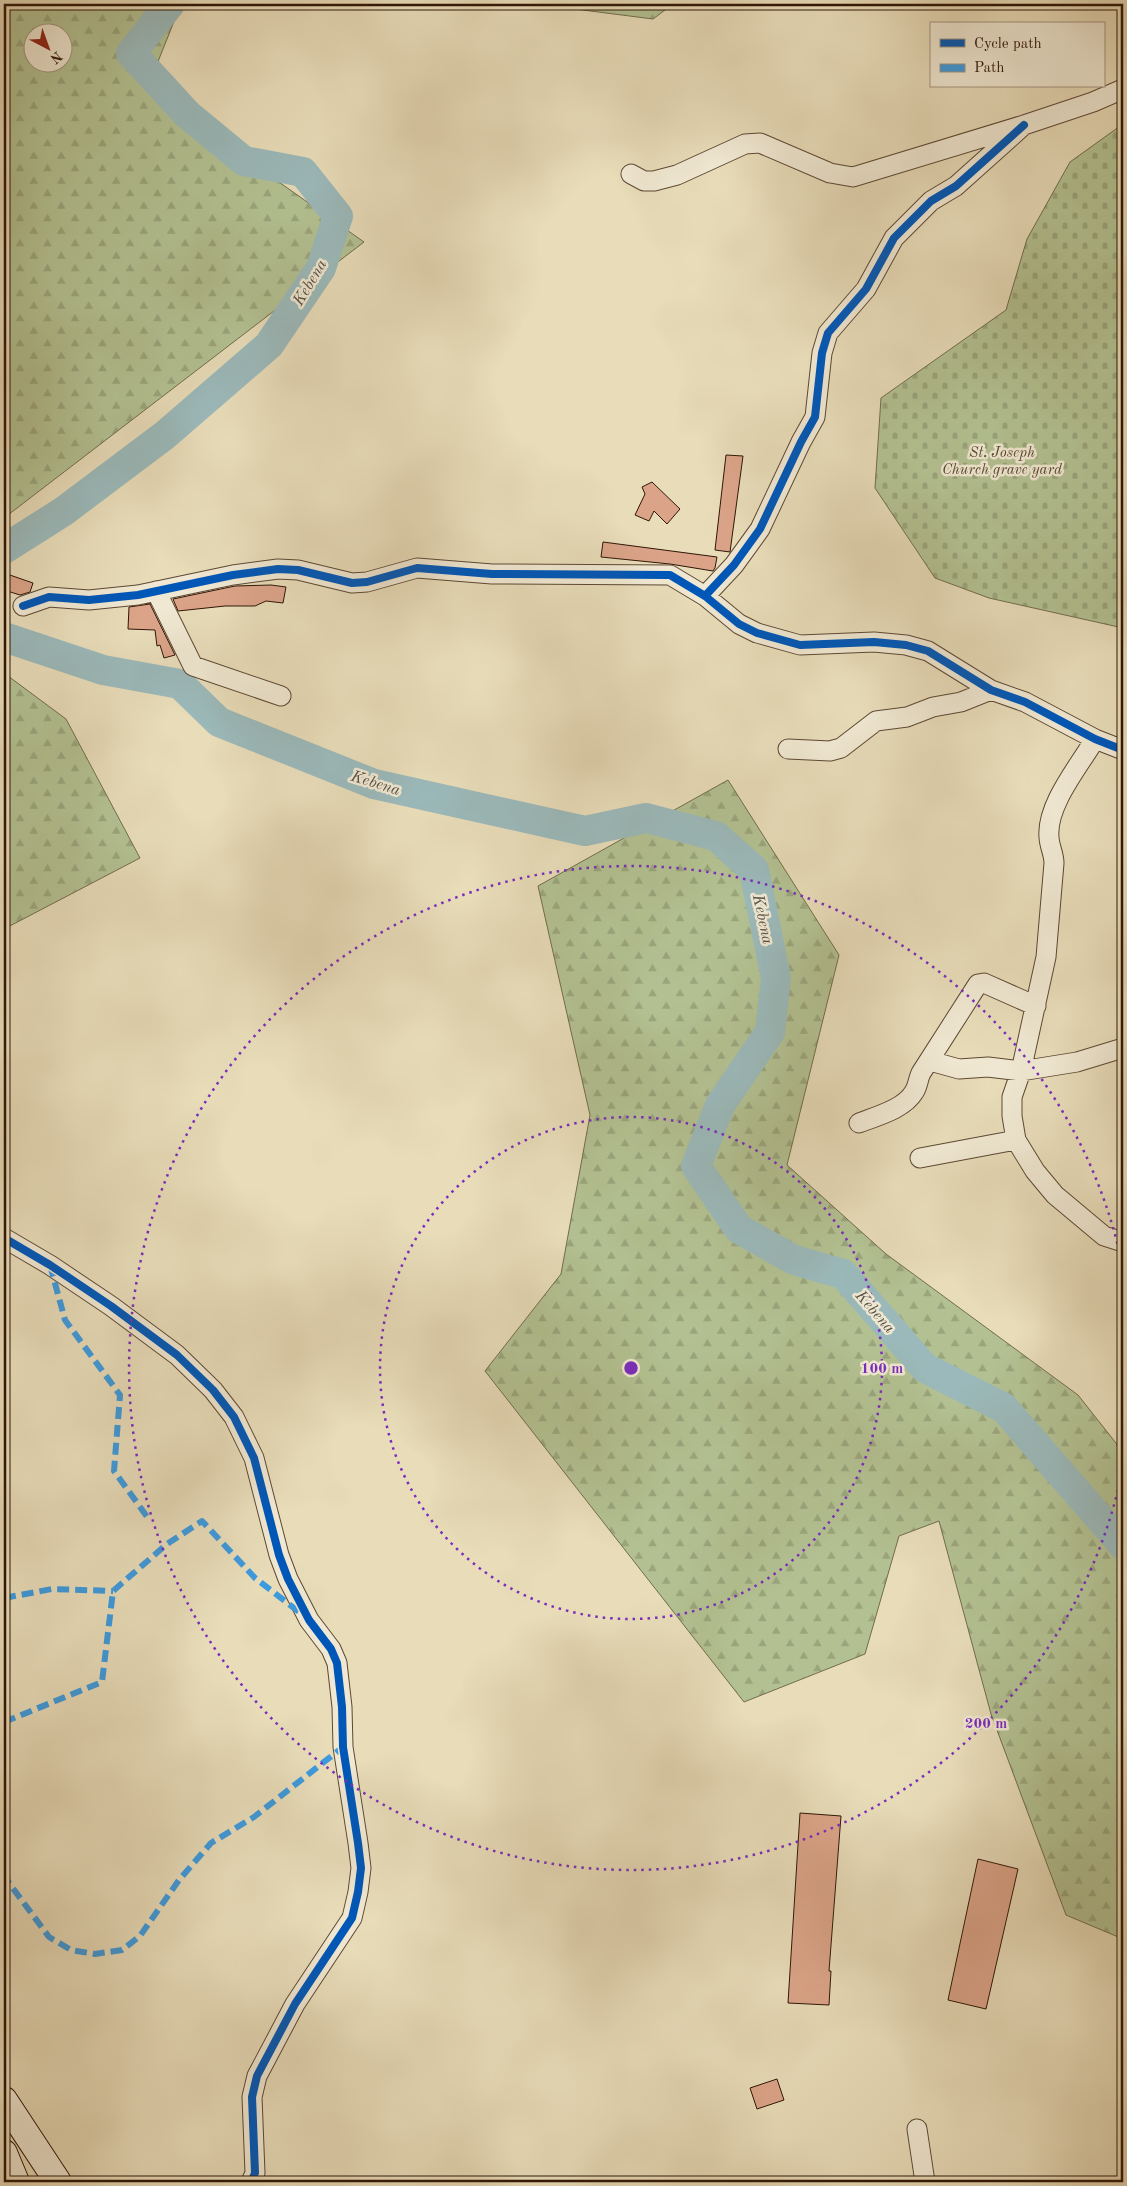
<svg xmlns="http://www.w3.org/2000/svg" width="1127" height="2186" viewBox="0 0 1127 2186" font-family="'Old Standard TT',serif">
<defs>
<pattern id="forest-firs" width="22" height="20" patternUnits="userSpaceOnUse" patternTransform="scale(1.25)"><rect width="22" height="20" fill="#b3c192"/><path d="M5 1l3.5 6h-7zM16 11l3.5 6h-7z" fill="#9aa57c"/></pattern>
<pattern id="cemetery-stones" width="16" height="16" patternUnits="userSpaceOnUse" patternTransform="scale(1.25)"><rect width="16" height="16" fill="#b3c192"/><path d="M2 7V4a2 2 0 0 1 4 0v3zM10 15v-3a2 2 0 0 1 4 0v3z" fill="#9aa57c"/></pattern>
</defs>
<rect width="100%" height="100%" fill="#e8dcb9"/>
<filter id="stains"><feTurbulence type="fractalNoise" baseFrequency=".004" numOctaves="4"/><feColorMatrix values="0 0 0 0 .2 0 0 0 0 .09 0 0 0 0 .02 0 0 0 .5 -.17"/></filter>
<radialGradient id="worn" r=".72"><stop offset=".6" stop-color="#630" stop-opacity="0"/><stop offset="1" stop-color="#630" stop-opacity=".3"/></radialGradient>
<path fill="url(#forest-firs)" stroke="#716c4c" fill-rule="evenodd" d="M4,4H181L147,89L364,242L4,518ZM32,32H62V62H32Z
M536,4H673L653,19Z
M4,673L66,719L140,858L4,929Z
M728,780L839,955L787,1165L886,1254L1078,1395L1123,1452V1939L1066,1915L991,1714L939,1521L899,1536L865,1654L744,1702L485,1371L561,1274L590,1115L538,886Z"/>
<path fill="url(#cemetery-stones)" stroke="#716c4c" d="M1123,124V628L989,598L935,578L875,488L881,398L1006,310L1027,239L1070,162Z"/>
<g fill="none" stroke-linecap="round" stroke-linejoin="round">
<path stroke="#9bb9ba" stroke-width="30" d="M4,549L64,511L165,435L269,345L321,268L338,216L303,172L244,161L187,114L131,53L170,4
M4,637L103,670L180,684L219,722L374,784L585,831L646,818L716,836L754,870L776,978L770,1032L720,1105L696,1166L739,1229L794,1260L843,1274L925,1368L1004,1408L1123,1545"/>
</g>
<path fill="#dba489" stroke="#2f1606" d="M726,455L743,456L730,552L715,550Z
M652,482L680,509L667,524L654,511L649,521L635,515L645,494L642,487Z
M603,542L717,557L715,568L713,571L670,564L601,557Z
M4,573L33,583L30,592L20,595L4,590Z
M271,585L286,587L283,603L266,601L255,606H225L178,611L173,599L235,586Z
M150,604L175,655L164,658L160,645L157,646L155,630L128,629L129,607Z
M800,1813L841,1816L829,1971H831L829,2005L788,2003Z
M978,1859L1018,1869L986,2009L948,2000Z
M777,2079L784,2100L757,2109L750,2088Z"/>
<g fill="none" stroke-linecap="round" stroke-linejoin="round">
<g stroke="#5d4833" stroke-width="21">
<path id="street" d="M631,174L644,181H654L677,175L745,144L760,143L830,173L853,177L1024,125L1093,102L1123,89
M156,591L193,666L281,696
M705,596L734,565L760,529L801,442L815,417L822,353L828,333L866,289L894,238L931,201L956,186L1024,125
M23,606L49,597L89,600L138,595L233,575L278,569L298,570L352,583L367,582L417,568L492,574L670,575L705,596L739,624L757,633L800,645L874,642L906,645L928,651L991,690L1025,702L1095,739L1123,750
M1095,739C1080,765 1046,805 1049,837C1049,845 1054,854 1054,863L1046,957L1021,1071L1012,1097V1116L1016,1140L1035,1171L1055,1195L1104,1236L1123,1242
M788,749L830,751L841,748L876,721L907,717L933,707L961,702L991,690
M930,1061L959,1069L988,1067L1021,1071L1077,1062L1123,1048
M859,1123C877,1116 904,1109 914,1092C918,1086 918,1079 921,1073L978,984L984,983L1036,1006
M920,1158L1016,1140
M4,1238L50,1265L111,1306L177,1355L213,1390L234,1417L254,1458L279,1555L288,1579L309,1620L331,1649L337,1663L342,1707L343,1747L358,1843L361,1868L358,1892L352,1918L295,2004L257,2076L252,2097L255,2173L251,2182
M917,2129L925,2182"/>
</g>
<g stroke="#2f1606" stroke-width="28">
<path id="secondary" d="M4,2100L58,2182
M4,2153L16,2182"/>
</g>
<use href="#street" stroke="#f0e8d2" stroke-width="19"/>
<use href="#secondary" stroke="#f0e8d2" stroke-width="26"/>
<path stroke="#3d9add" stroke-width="6" stroke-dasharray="12 6" stroke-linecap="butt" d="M50,1265L65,1320L120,1395L114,1471L148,1518
M4,1598L52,1589L113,1591
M4,1722L102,1682L113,1591L167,1544L202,1521L255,1578L303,1615
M4,1873L9,1883L49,1937L71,1950L95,1954L122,1950L140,1936L179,1880L211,1843L254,1817L343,1747"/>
<g stroke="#f0e8d2" stroke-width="11">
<path id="cycleway" d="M705,596L734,565L760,529L801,442L815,417L822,353L828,333L866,289L894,238L931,201L956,186L1024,125
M23,606L49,597L89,600L138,595L233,575L278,569L298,570L352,583L367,582L417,568L492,574L670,575L705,596L739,624L757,633L800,645L874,642L906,645L928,651L991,690L1025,702L1095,739L1123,750
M4,1238L50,1265L111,1306L177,1355L213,1390L234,1417L254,1458L279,1555L288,1579L309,1620L331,1649L337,1663L342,1707L343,1747L358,1843L361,1868L358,1892L352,1918L295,2004L257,2076L252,2097L255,2173L251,2182"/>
</g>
<use href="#cycleway" stroke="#0057b8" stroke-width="8"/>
</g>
<g fill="none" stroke="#7b2cbf" stroke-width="2.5" stroke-dasharray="2.5 5">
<circle cx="631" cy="1368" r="251"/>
<path d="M1123 1468A502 502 0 1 1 1123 1268"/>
</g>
<g text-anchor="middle" stroke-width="5" stroke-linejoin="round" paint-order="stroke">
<g font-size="15" font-style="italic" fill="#574930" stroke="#f0e8d2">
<text x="1002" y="457">St. Joseph<tspan x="1002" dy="17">Church grave yard</tspan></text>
</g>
<g font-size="16" font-style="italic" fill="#554f45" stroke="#f0e8d2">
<text transform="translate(309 282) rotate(-59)" y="6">Kebena</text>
<text transform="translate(376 782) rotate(17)" y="6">Kebena</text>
<text transform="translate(764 919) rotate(78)" y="6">Kebena</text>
<text transform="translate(876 1311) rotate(49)" y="6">Kebena</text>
</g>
</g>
<circle cx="631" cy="1368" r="8" fill="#7b2cbf" stroke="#f0e8d2" stroke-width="2.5"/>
<g font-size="15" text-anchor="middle" font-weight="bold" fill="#7b2cbf" stroke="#f0e8d2" stroke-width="5" stroke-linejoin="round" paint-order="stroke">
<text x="882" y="1373">100 m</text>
<text x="986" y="1728">200 m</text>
</g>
<rect width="1127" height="2186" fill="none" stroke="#e8dcb9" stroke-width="20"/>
<rect x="5" y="5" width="1117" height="2176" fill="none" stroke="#2f1606" stroke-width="2.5"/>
<rect x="10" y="10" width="1107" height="2166" fill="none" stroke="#2f1606"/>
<rect x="930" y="22" width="175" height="65" fill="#f0e8d2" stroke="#a39480"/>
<rect x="940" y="39" width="25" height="8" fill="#0057b8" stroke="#a39480"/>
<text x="974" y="48" font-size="15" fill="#2f1606">Cycle path</text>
<rect x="940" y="64" width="25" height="8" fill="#3d9add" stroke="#a39480"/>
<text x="974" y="72" font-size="15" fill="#2f1606">Path</text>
<g transform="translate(48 48) rotate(139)"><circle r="24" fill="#f0e8d2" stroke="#a39480"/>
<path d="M0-4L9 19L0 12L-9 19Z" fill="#8f2418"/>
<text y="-8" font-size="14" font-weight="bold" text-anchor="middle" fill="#2f1606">N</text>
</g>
<rect width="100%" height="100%" filter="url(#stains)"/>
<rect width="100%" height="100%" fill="url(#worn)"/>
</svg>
